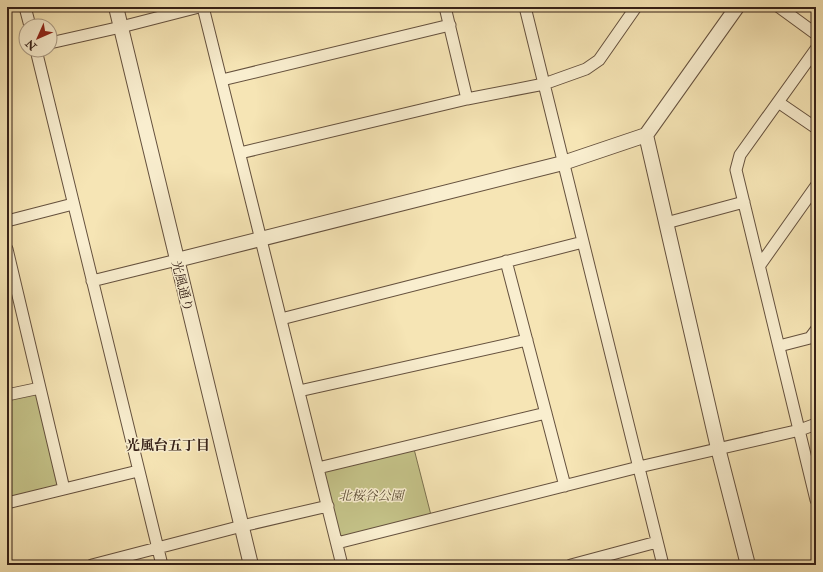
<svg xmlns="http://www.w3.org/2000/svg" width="823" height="572" viewBox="0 0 823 572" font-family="'IM FELL Double Pica','Noto Serif JP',serif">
<rect width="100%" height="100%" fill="#f6e5b5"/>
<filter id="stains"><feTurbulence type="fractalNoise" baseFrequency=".005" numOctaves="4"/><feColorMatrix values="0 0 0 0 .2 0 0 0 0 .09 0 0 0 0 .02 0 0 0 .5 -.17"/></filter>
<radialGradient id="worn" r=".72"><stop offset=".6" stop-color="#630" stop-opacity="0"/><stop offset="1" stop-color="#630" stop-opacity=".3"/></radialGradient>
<path fill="#c4c288" stroke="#7c7150" d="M40,388L64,489L7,503V395Z
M413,445L432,519L337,543L318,468Z"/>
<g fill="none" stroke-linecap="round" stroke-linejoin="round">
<g stroke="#65513e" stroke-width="13">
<path id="minor" d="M25,7L30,26
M203,7L342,565
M445,7L467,99
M525,7L663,565
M779,7L816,34
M50,43L121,27L199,7
M816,49L740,155L736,170L816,500
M36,50L162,565
M222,80L450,25
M778,102L816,128
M240,153L467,99L544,84L586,69L599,60L636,7
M7,221L73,204
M666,223L744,202
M7,249L64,489
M506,261L565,486
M760,265L816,186
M92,281L177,260
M281,319L583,242
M779,346L810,338L816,330
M299,391L527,340
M7,395L40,388
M318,468L546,413
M7,503L138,471
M337,543L639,467L800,430L816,424
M92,565L242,526L328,506
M571,565L657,542"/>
</g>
<g stroke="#65513e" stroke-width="16">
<path id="tertiary" d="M116,7L251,565
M646,135L718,448L748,565
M177,260L563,163L646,135L737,7"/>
</g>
<use href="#minor" stroke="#f9eecf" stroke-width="11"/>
<use href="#tertiary" stroke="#f9eecf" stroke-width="14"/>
</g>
<g text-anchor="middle" stroke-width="3" stroke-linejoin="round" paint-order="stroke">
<g font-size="13" fill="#352017" stroke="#f9eecf">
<text transform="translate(183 286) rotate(76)" y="5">光風通り</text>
</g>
<g font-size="13" font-style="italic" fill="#605139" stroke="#f9eecf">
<text x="371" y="500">北桜谷公園</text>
</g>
<g font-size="14" font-weight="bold" fill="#352017" stroke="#f9eecf">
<text x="168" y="450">光風台五丁目</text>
</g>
</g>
<rect width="823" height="572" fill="none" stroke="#f6e5b5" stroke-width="24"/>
<rect x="8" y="8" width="807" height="556" fill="none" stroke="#352017" stroke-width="2"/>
<rect x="12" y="12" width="799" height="548" fill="none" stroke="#352017"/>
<g transform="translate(38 38) rotate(225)"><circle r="19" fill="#f9eecf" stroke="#ab9c85"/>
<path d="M0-3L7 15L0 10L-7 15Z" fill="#8f2418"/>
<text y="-6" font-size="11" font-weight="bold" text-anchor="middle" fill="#352017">N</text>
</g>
<rect width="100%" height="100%" filter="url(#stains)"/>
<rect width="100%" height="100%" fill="url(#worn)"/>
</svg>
